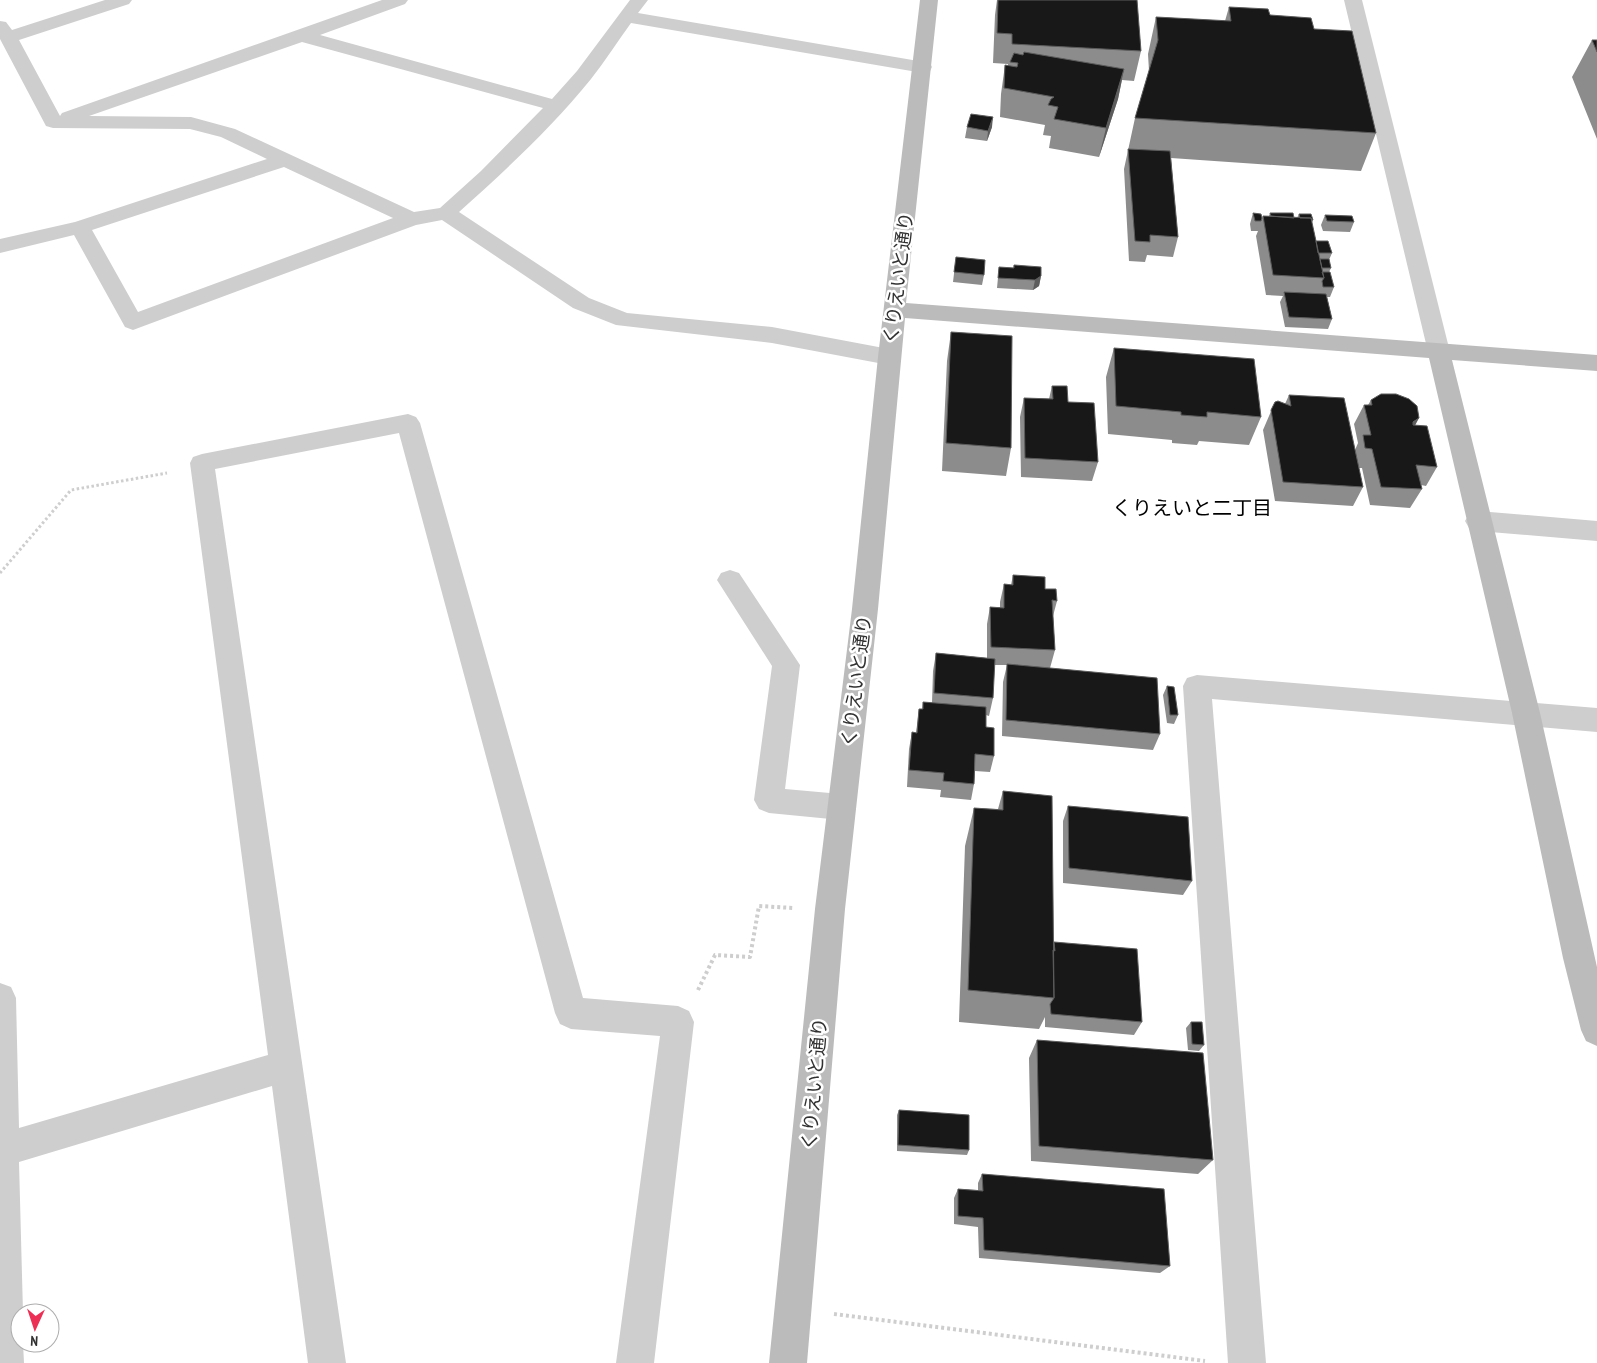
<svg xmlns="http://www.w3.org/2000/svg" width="1597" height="1363" viewBox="0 0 1597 1363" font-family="'PT Sans Narrow','Noto Sans JP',sans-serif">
<rect width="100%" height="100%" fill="#fff"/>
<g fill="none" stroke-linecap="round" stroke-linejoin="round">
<path stroke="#cecece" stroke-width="3" stroke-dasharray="2.5 2.5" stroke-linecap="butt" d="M0,573L71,490L167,473"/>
<path stroke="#cecece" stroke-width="4" stroke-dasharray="3 3" stroke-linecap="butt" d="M698,990L715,955L750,957L759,906L793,908
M834,1314L1205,1361"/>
<path fill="#cecece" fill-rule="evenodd" d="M105,0H132L129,4L19,40L60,116L62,113L382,0H408L405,4L320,35L552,99L577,71L630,0H648L638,13L930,63L932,67L930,71L923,73L631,23C618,41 605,61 591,79C552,127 505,171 459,212L589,298L627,313L772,327L889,349L897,351L900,357L897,363L889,365L772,343L616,325L573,308L442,220L416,225L141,327L133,330L125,327L74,235L0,253V239L75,222L267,159L221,137L190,129L53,128L46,126L0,39V21L6,22L12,30ZM302,42L543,108L481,171L440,208L414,212L235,129L191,117L89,116ZM284,167L393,218L138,312L92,230Z
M1344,0H1362L1450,352L1447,358L1439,360L1431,358L1428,352Z
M408,414L416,417L420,423L583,998L678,1006L689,1011L694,1022L654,1363H616L660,1036L571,1029L560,1024L555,1013L399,433L215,469L346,1363H308L272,1086L19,1162L23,1313H20V1343H23L24,1363H0V983L11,987L16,998L19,1128L268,1055L190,463L193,457L202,454Z
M1478,511L1597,521V541L1478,531L1469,528L1465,521L1469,514Z
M730,570L739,573L800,665L785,789L841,794L851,798L856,807L851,816L841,820L769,813L759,809L754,800L772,666L717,580L721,573Z
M1197,675L1597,708V732L1212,699L1266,1363H1228L1183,686L1187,678Z"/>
<path fill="#bbb" fill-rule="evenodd" d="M920,0H938L906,303L1597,355V371L1452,360L1540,713L1597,967V1046L1586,1041L1581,1030L1563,958L1512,713L1429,358L905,318L878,609L845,909L807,1363H769L815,909L852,609L878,357Z"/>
</g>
<path fill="#8c8c8c" d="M997,0H1137L1141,51L1134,81L1122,80L1118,99L1099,157L1049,148L1051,136L1043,135L1045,125L1000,117L1001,94L1005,65L1008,66V64L993,63L995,15Z
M1229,7L1270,15L1314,29L1376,133L1361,171L1171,158L1178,237L1173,257L1147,255L1145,262L1129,261L1124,169L1135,118L1149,71L1148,54L1156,17L1225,21Z
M1592,40H1597V139L1572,77Z
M967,127H992L987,141L965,138Z
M1253,213L1262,218L1263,216H1269L1270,213L1297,218L1299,214L1313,220L1312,223L1316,241L1332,253L1329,260L1331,268L1329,272L1334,287L1330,297H1327L1332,319L1328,329L1285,327L1280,302L1283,296L1266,295L1256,236L1258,231H1251L1250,224Z
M1325,215L1354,222L1350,232L1323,231L1321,225Z
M956,257L984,275L982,285L953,282Z
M1014,265L1041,276L1039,286L1033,290L997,288L999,267L1013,268Z
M951,332L1011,448L1006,476L942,471L947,361Z
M1114,348L1261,417L1249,445L1199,441L1197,445L1172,443V440L1108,434L1106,377Z
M1052,386L1068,402L1098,462L1092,481L1021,477L1020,417L1024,398L1049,399Z
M1289,395L1355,450L1358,443L1354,424L1364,405H1368L1371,400L1415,425L1437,467L1426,486L1421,485L1422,489L1410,508L1370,505L1362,468H1359L1363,487L1353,506L1275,501L1263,430L1275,402L1285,404Z
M1013,575L1045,589L1057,601L1053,616L1055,650L1050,668L1160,734L1153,750L1002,736L1003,682L1007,665H994L993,698L989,716L986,715V727L994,756L990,772L975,771L974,784L971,800L940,797L941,790L907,787L909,749L912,732L916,733L919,709H922L923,702L932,703L933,671L936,653L987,658V624L990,607H1000V602L1004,584L1011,585Z
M1167,686L1178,715L1174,724L1167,723L1163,695Z
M1003,791L1053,946L1054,942L1142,1022L1134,1035L1045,1027V1017L1039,1029L959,1022L965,846L974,808L998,809Z
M1068,806L1192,881L1183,895L1063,883V821Z
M1191,1022L1204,1045L1199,1051L1188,1050L1186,1028Z
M1037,1040L1213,1160L1198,1174L1031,1161L1029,1058Z
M899,1110L969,1150L967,1155L897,1151V1115Z
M982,1174L1170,1266L1160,1273L979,1258L978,1227L954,1224V1198L958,1189L978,1190V1183Z"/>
<path fill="#5d5d5d" d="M1124,69L1118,99L1099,157L1106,128Z
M993,117L992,127L987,141L988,131Z
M1041,276L1039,286L1033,290L1035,280Z
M1419,418L1409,437L1413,422Z"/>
<path fill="#181818" stroke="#5d5d5d" d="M998,0H1137L1141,51L1012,44V34L997,33Z
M1229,7L1268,9L1270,15L1311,18L1314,29L1352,31L1376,133L1135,118L1158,40L1156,17L1231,21Z
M1592,40H1597V52Z
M1024,52L1124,69L1106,128L1054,119L1058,107L1048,105L1051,99L1054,97L1004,88L1005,65L1017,67L1018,63L1010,62L1014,53L1023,55Z
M971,114L993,117L988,131L967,127Z
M1128,149L1170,151L1178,237L1150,235V242L1135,241Z
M1253,213L1261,214L1262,218L1261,221H1255Z
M1270,213H1293L1294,218L1271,216Z
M1299,214H1311L1313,220H1312L1311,218H1300Z
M1325,215L1352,216L1354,222L1327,221Z
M1263,216L1311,218L1324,278L1273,275Z
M1316,241H1328L1332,253H1318Z
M956,257L985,260L984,275L954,272Z
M1320,259H1329L1331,268H1322Z
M1014,265L1041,267V276L1035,280L998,278L999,267L1014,268Z
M1322,272H1330L1334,287H1323L1322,281L1324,278Z
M1284,292L1326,294L1332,319L1289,317Z
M951,332L1012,336L1011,448L946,443Z
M1114,348L1254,359L1261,417L1207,412V417L1181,415V412L1116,406Z
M1052,386H1067L1068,402L1094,403L1098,462L1025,458L1024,398L1053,399Z
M1381,394H1396L1409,399L1417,406L1419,418L1413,422V425L1427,426L1437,467L1416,465L1422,489L1381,487L1372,449L1365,448L1363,435H1371L1364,405H1372L1371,400Z
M1289,395L1344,398L1363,487L1283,482L1271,410L1275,402L1278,401L1291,406Z
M1013,575L1045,577V589H1056L1057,601L1052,600L1055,650L991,647L990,607L1004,608V584L1013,585Z
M936,653L995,659L993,698L934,693Z
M1007,664L1157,678L1160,734L1006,720Z
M1167,686L1174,687L1178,715H1170Z
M923,702L986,707V727L994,728V756L975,754L974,784L943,781L944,773L909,770L912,732L917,733L919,709H923Z
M1003,791L1052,796L1054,998L968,990L974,808L1003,810Z
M1068,806L1188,817L1192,881L1069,868Z
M1054,942L1137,949L1142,1022L1051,1014L1050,1004L1054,998L1053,950L1055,951Z
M1191,1022H1202L1204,1045L1192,1044Z
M1037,1040L1203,1053L1213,1160L1039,1146Z
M899,1110L969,1115V1150L898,1145Z
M982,1174L1164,1189L1170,1266L984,1250L983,1218L958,1216V1189L983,1191Z"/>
<g text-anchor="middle" stroke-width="5" stroke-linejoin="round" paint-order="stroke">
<g font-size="19" fill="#313131" stroke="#fff">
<text transform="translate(898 278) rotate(-83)" y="7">くりえいと通り</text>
<text transform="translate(856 681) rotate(-83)" y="7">くりえいと通り</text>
<text transform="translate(814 1084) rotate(-85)" y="7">くりえいと通り</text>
</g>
<g font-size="20" fill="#000" stroke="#fff">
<text x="1192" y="515">くりえいと二丁目</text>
</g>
</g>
<g transform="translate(35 1328) rotate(183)"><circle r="24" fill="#ffffff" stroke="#adadad"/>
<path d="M0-4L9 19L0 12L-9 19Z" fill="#ec2f54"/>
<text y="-8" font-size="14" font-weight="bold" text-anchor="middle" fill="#313131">N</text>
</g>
</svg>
